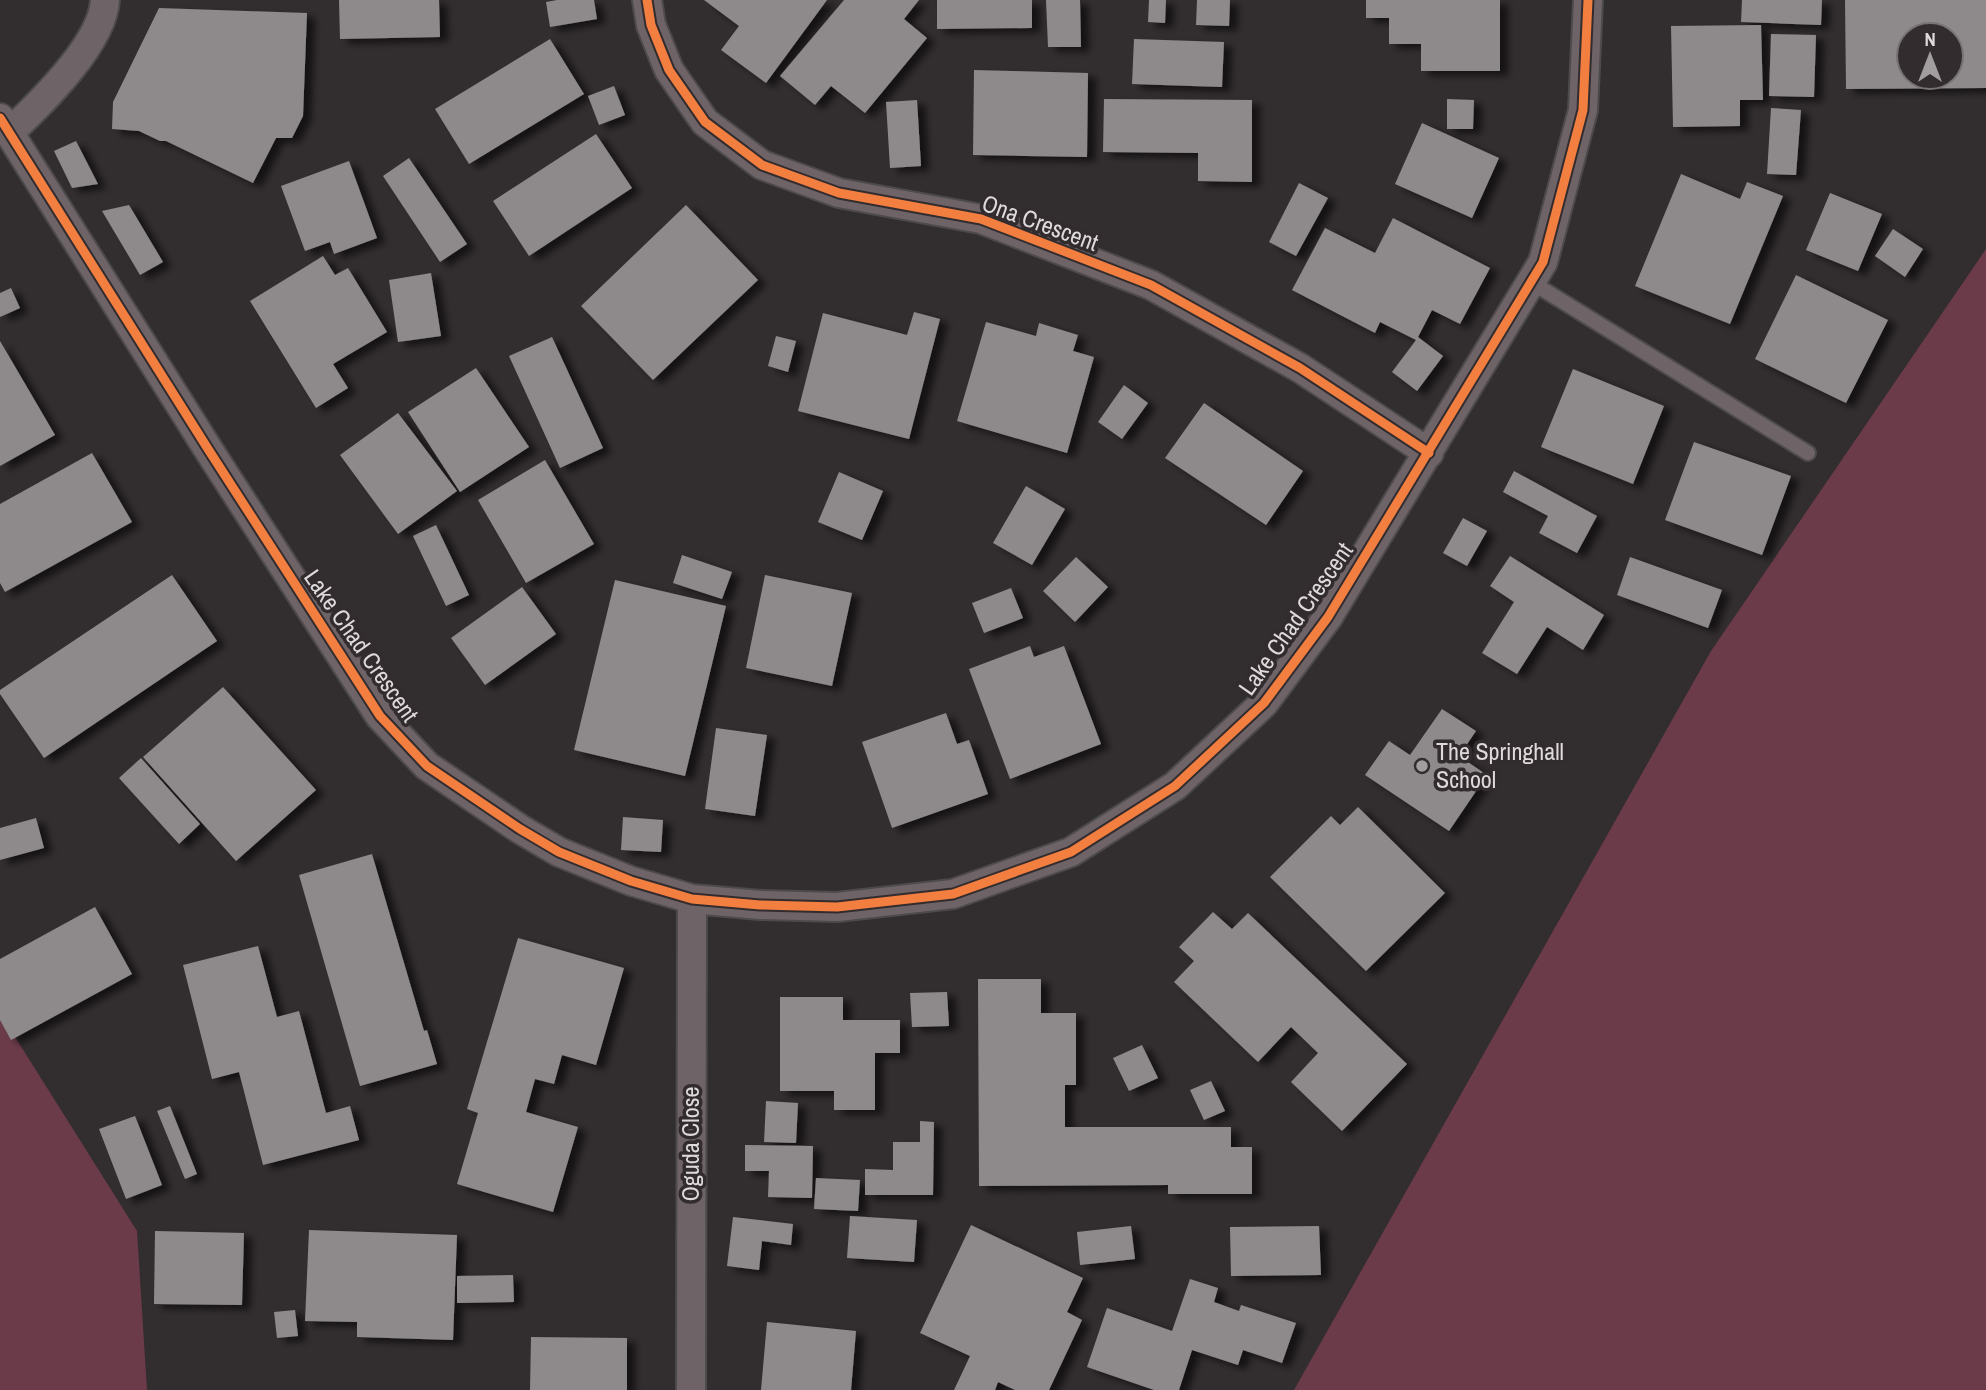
<svg xmlns="http://www.w3.org/2000/svg" width="1986" height="1390" viewBox="0 0 1986 1390" font-family="'Archivo Narrow',sans-serif">
<defs>
<filter id="shadow"><feDropShadow dx="8" dy="4.5" stdDeviation="3.5" flood-color="#0009"/></filter>
</defs>
<rect width="100%" height="100%" fill="#322d2f"/>
<path fill="#6b3b49" d="M1986,249V1390H1294L1711,651Z
M0,1013L137,1231L147,1390H0Z"/>
<path fill="#8e8a8b" fill-rule="evenodd" filter="url(#shadow)" d="M339,0H439L440,37L340,39Z
M557,0H594L597,19L550,27L546,2Z
M704,0H827L766,83L721,50L739,26Z
M844,0H919L904,19L927,38L865,113L831,86L815,105L780,76Z
M937,0H1032V28L937,29Z
M1046,0H1080L1081,47H1048Z
M1149,0H1166L1165,23L1148,22Z
M1197,0H1230L1229,26L1196,25Z
M1366,0H1500V71H1421V44H1389V18H1366Z
M1742,0H1822L1821,25L1741,22Z
M1845,0H1986V88L1846,89ZM1909,35H1951V77H1909Z
M159,8L307,13L303,116L292,138H276L253,183L166,141H160L139,131L112,129L113,102Z
M1761,25L1763,100H1740V126L1673,127L1671,26Z
M1771,34L1816,35L1814,97L1769,96Z
M550,39L584,94L469,164L435,109Z
M1134,39L1224,42L1222,87L1132,84Z
M974,70L1088,73L1087,157L973,155Z
M614,86L625,115L599,125L588,96Z
M1104,99L1252,100V182L1198,181V153L1103,152Z
M1447,99L1474,100L1473,129H1447Z
M917,100L921,166L890,168L886,102Z
M1771,108L1801,110L1796,175L1767,174Z
M1422,123L1499,158L1472,218L1395,184Z
M596,134L632,188L529,256L493,201Z
M76,141L98,184L72,188L54,151Z
M409,158L467,244L440,262L383,176Z
M349,161L377,238L334,254L330,242L305,251L281,186Z
M1681,174L1740,199L1747,182L1783,196L1730,324L1635,286Z
M1299,183L1328,198L1296,256L1269,242Z
M1830,193L1882,214L1858,271L1806,250Z
M129,205L163,262L140,275L102,211Z
M686,205L758,280L653,380L581,306Z
M1393,218L1490,268L1460,324L1432,310L1418,337L1443,356L1417,391L1392,372L1416,340L1380,322L1375,333L1292,290L1325,228L1375,253Z
M1893,229L1923,249L1905,277L1875,256Z
M323,256L335,275L348,268L387,332L333,364L348,388L316,408L250,301Z
M431,273L441,336L398,342L389,280Z
M1796,275L1888,320L1846,403L1755,359Z
M11,288L20,308L0,317V293Z
M914,312L940,319L909,439L798,411L823,313L907,335Z
M986,322L1036,336L1039,323L1078,335L1073,351L1094,357L1067,453L957,421Z
M776,336L796,341L788,372L768,366Z
M552,337L603,448L560,468L509,356Z
M0,341L55,435L0,466Z
M476,368L529,447L460,492L408,412Z
M1573,369L1664,406L1633,484L1541,447Z
M1124,385L1148,403L1122,439L1098,422Z
M1204,403L1303,471L1266,525L1165,458Z
M398,413L457,491L398,534L340,455Z
M1694,442L1791,476L1762,555L1665,520Z
M92,453L132,522L5,592L0,583V504Z
M545,460L594,544L526,583L478,500Z
M1514,471L1597,516L1577,553L1539,533L1548,516L1503,492Z
M839,472L883,491L862,540L818,522Z
M1026,486L1065,509L1032,565L993,543Z
M1463,518L1487,531L1467,566L1443,553Z
M436,525L469,595L446,606L413,536Z
M682,555L732,572L722,599L673,583Z
M1510,556L1604,615L1583,650L1547,627L1517,674L1482,653L1514,602L1490,586Z
M1076,557L1108,587L1075,622L1043,591Z
M1630,557L1722,590L1708,628L1617,595Z
M172,575L217,641L44,758L0,694V690Z
M765,575L852,593L832,686L746,668Z
M615,580L726,606L685,776L574,750Z
M522,587L556,634L485,685L451,638Z
M1011,588L1023,618L984,633L972,603Z
M1030,646L1034,657L1064,646L1101,744L1010,779L969,669Z
M223,687L316,790L236,861L143,757Z
M1442,709L1476,731L1459,756L1487,775L1449,831L1365,775L1389,741L1410,755Z
M946,713L957,744L969,740L988,794L892,828L862,742Z
M716,728L767,735L755,816L705,809Z
M141,758L200,824L179,844L119,778Z
M1358,807L1445,893L1366,971L1270,877L1331,816L1340,825Z
M623,817L663,820L661,852L621,850Z
M36,818L44,848L0,860V828Z
M372,854L424,1031L427,1030L437,1064L360,1086L299,875Z
M95,907L132,974L11,1040L0,1020V959Z
M1213,912L1232,929L1248,913L1407,1064L1342,1131L1291,1082L1318,1053L1291,1027L1258,1062L1174,982L1194,961L1179,947Z
M518,938L624,968L596,1065L562,1055L554,1084L535,1079L526,1112L578,1127L553,1212L457,1184L478,1113L467,1109Z
M258,946L277,1017L299,1011L326,1113L350,1106L359,1140L263,1165L239,1072L212,1079L183,965Z
M978,979H1041V1013H1076V1085H1065V1127H1231V1147H1252V1194H1168V1185L979,1186Z
M947,992L949,1026L912,1027L910,993Z
M780,997H843V1020H900V1053H875V1110H834V1091H780Z
M1142,1045L1158,1078L1129,1091L1113,1058Z
M1211,1081L1225,1111L1204,1120L1190,1090Z
M766,1101L798,1103L796,1143L764,1142Z
M170,1106L197,1174L185,1179L157,1111Z
M135,1116L162,1185L126,1199L99,1129Z
M920,1121L934,1122L933,1195H865V1169L893,1170V1142H920Z
M745,1145L813,1146L812,1198L768,1197L769,1171H745Z
M816,1178L860,1180L858,1211L814,1209Z
M850,1216L917,1220L914,1262L847,1258Z
M733,1217L793,1224L791,1245L762,1241L759,1270L727,1266Z
M971,1225L1083,1278L1067,1312L1082,1320L1049,1390H1015L998,1382L995,1390H954L970,1356L920,1333Z
M1131,1226L1135,1259L1080,1265L1077,1232Z
M1319,1226L1321,1275L1231,1276L1230,1227Z
M309,1230L457,1235L453,1340L357,1337V1322L305,1321Z
M155,1231L244,1233L242,1305L154,1304Z
M513,1275L514,1302L457,1303V1276Z
M1190,1279L1218,1288L1214,1302L1239,1311L1241,1305L1296,1323L1282,1363L1243,1350L1238,1365L1192,1350L1179,1390H1154L1087,1367L1107,1308L1172,1331Z
M295,1310L298,1336L277,1338L274,1312Z
M767,1322L856,1331L851,1390H761Z
M531,1337L627,1338V1390H530Z"/>
<g fill="none" stroke-linecap="round" stroke-linejoin="round">
<g stroke="#4d4a4b" stroke-width="18">
<path id="service" d="M1531,282L1808,453"/>
</g>
<g stroke="#4d4a4b" stroke-width="32">
<path id="minor" d="M647,0L651,25L669,70L705,122L762,165L839,193L981,219L1151,285L1300,368L1429,453
M0,118L208,449L380,716L427,766L520,829L559,852L631,881L692,899L760,905L837,907L953,894L1071,852L1175,786L1264,703L1328,617L1543,262L1583,110L1588,0
M9,133C40,104 103,43 105,0
M691,1390L692,899"/>
</g>
<use href="#service" stroke="#6e6467" stroke-width="14"/>
<use href="#minor" stroke="#6e6467" stroke-width="28"/>
<g stroke="#332c2e" stroke-width="13">
<path id="cycleway" d="M647,0L651,25L669,70L705,122L762,165L839,193L981,219L1151,285L1300,368L1429,453
M0,118L208,449L380,716L427,766L520,829L559,852L631,881L692,899L760,905L837,907L953,894L1071,852L1175,786L1264,703L1328,617L1543,262L1583,110L1588,0"/>
</g>
<use href="#cycleway" stroke="#f27e40" stroke-width="9"/>
</g>
<circle fill="#a29d9f" stroke="#332c2e" stroke-width="2.5" cx="1422" cy="766" r="7"/>
<g text-anchor="middle" stroke-width="7" stroke-linejoin="round" paint-order="stroke">
<g font-size="24" fill="#dedadb" stroke="#332c2e">
<text transform="translate(1040 223) rotate(20)" y="8">Ona Crescent</text>
<text transform="translate(1296 619) rotate(-55)" y="8">Lake Chad Crescent</text>
<text transform="translate(361 646) rotate(55)" y="8">Lake Chad Crescent</text>
<text transform="translate(691 1144) rotate(-90)" y="8">Oguda Close</text>
</g>
<g font-size="24" fill="#dedadb" stroke="#332c2e" text-anchor="start">
<text x="1436" y="760">The Springhall<tspan x="1436" dy="28">School</tspan></text>
</g>
</g>
<g transform="translate(1930 56)"><circle r="33" fill="#332c2e" stroke="#777273" stroke-width="2"/>
<path d="M0-5L12 26L0 18L-12 26Z" fill="#a29d9f"/>
<text y="-10" font-size="19" font-weight="bold" text-anchor="middle" fill="#dedadb">N</text>
</g>
</svg>
